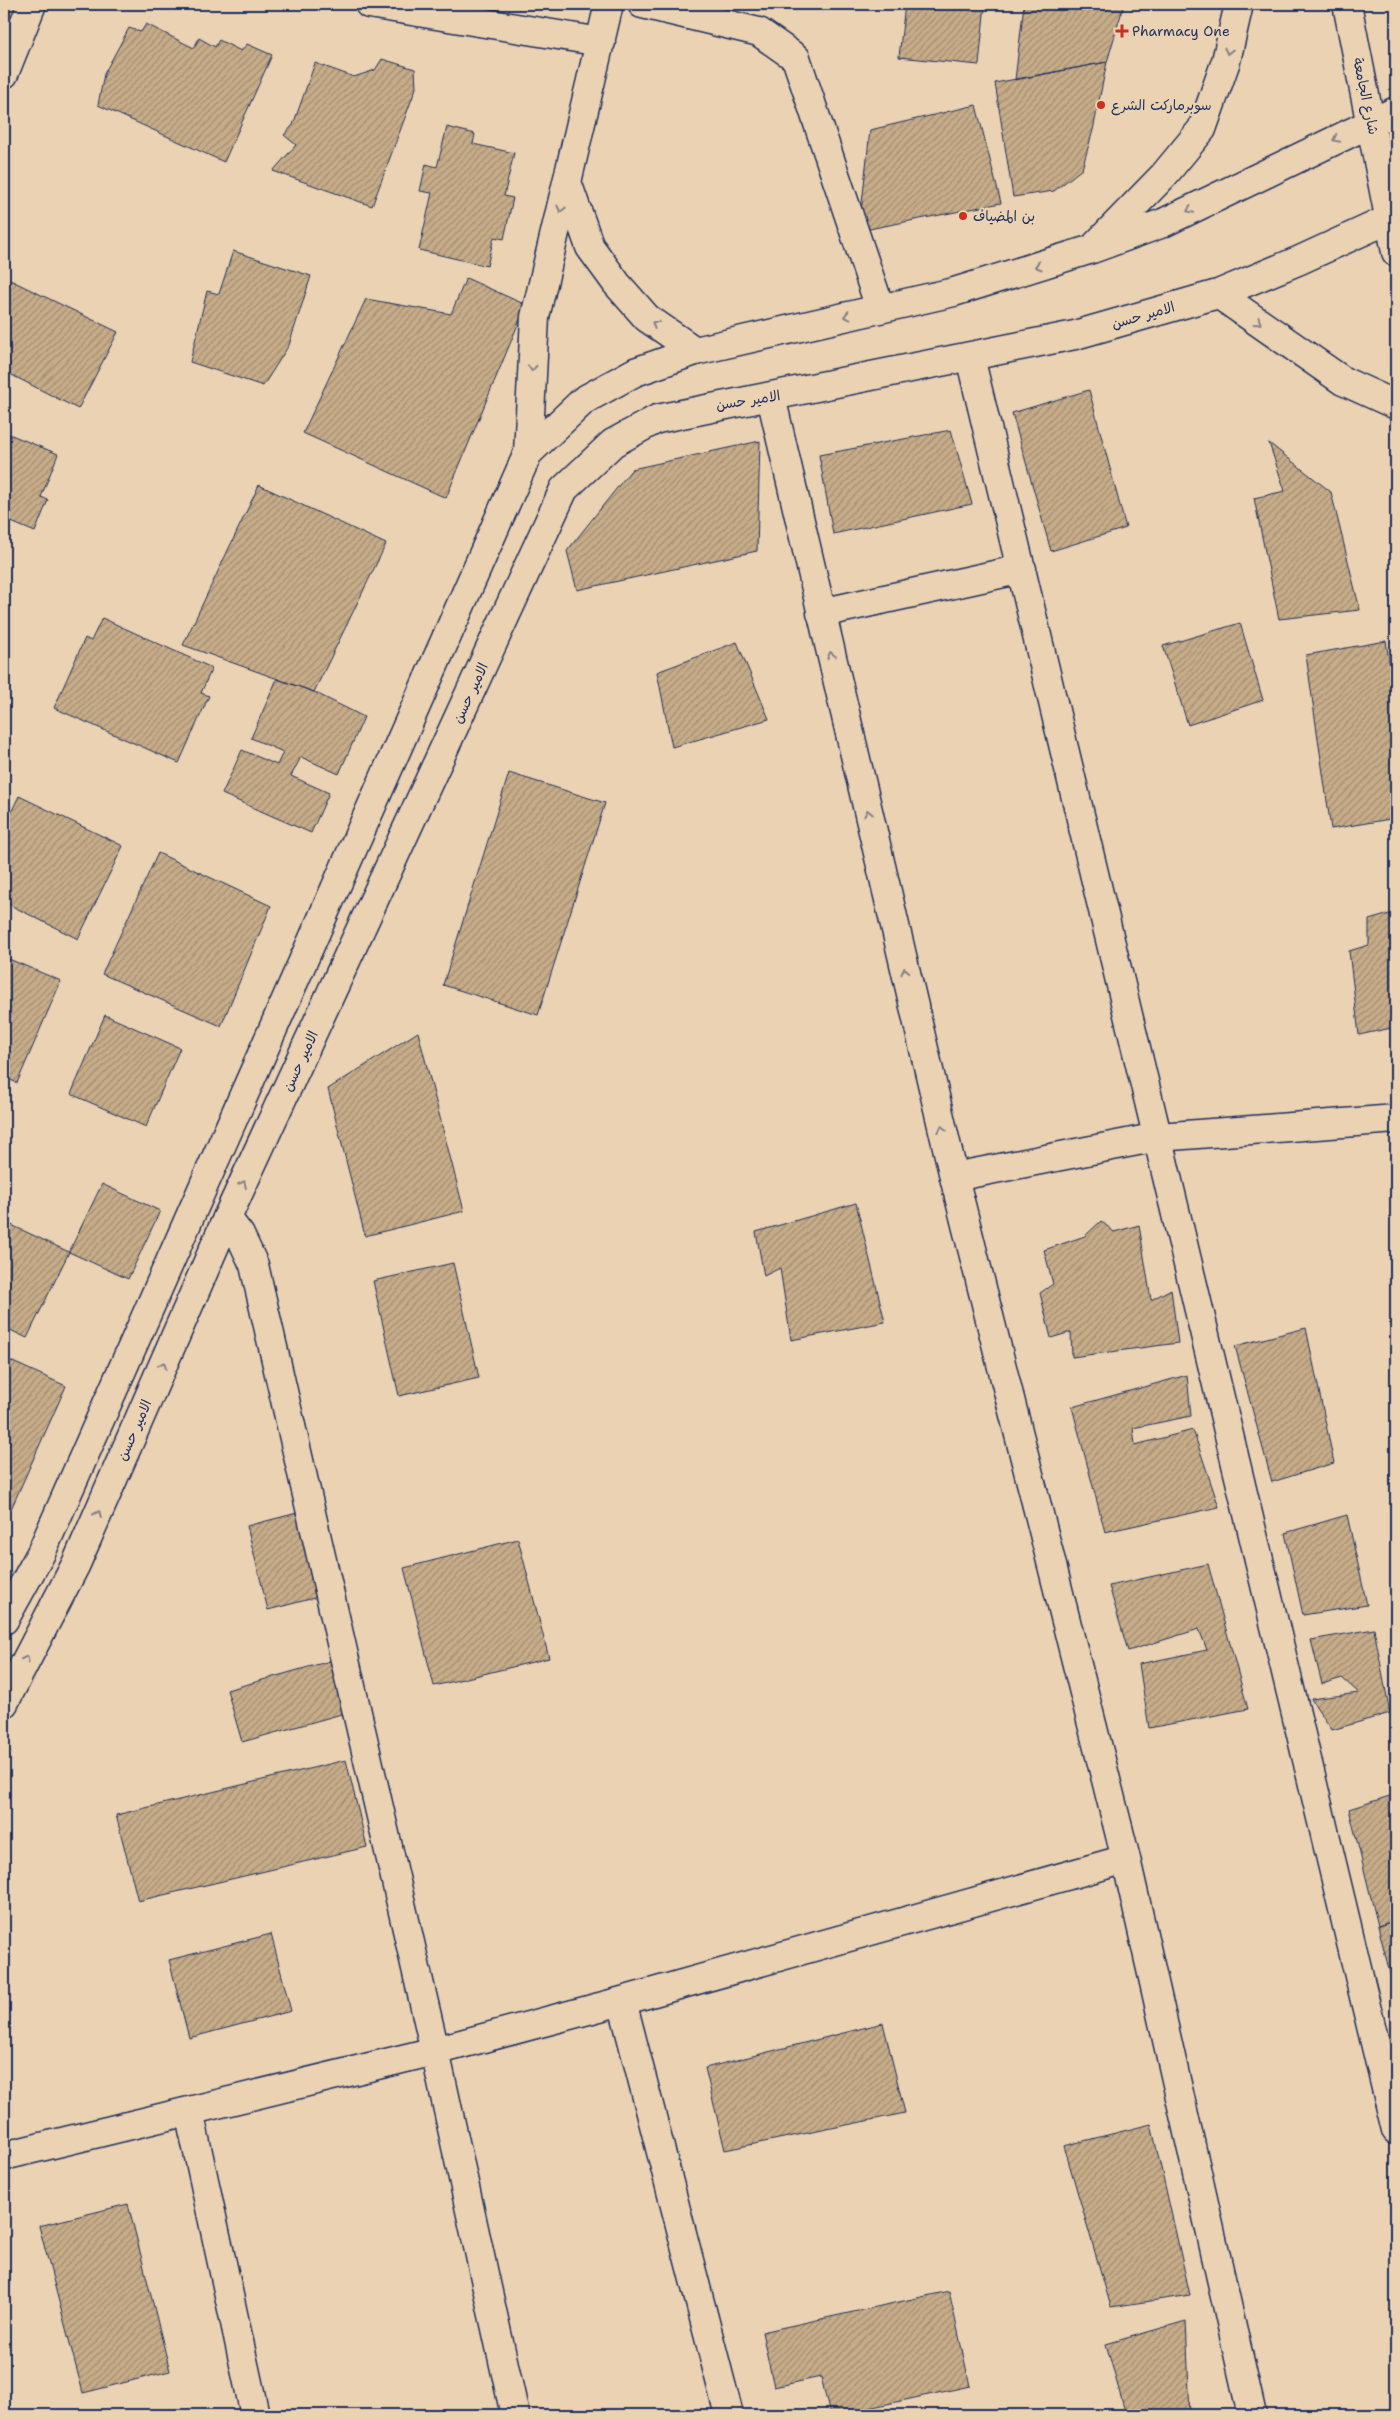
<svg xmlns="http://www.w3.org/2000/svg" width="1400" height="2419" viewBox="0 0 1400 2419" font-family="'Shantell Sans','Playpen Sans Arabic',sans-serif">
<defs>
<pattern id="building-hatch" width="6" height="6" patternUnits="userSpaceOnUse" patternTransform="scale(1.25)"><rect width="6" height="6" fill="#c7ac88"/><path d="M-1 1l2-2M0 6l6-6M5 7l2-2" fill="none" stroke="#a18c72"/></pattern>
</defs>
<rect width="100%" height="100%" fill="#ebd2b3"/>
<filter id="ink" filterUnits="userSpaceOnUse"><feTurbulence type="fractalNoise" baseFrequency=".02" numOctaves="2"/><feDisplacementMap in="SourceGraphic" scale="10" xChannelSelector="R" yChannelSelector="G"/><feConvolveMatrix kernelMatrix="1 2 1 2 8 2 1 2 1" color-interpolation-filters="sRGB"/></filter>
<g filter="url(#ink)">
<path fill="url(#building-hatch)" stroke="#1b2f5e" d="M905,4H985L979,65L899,57Z
M1024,4H1124L1107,62L1015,80Z
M146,24L194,48L199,38L215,47L219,40L241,51L247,44L272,55L224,162L98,105L104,74L129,28L141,32Z
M382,59L415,69L416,88L372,206L273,171L296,145L284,135L293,125L315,63L354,77L375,70Z
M1107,62L1093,130L1082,169L1054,191L1013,197L995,83Z
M976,105L1001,203L859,231L870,130Z
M447,127L475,134L473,144L514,153L504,196L513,198L504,239L494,237L487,266L419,250L432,193L420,191L426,164L437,167Z
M233,251L311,276L289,345L263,386L190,362L207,291L219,294Z
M4,277L118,332L78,409L4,371Z
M466,278L526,305L446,498L303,433L366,299L451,314Z
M1089,390L1126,528L1051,551L1012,413Z
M951,430L972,504L833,534L819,455Z
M4,432L58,454L41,497L48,500L35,532L4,519Z
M760,441L757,551L577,590L567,551L632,469Z
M1269,443L1331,492L1360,610L1279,619L1254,498L1285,491Z
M259,485L386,544L314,692L183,645Z
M102,618L212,668L201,693L209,696L179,763L54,708L85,638L91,641Z
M1240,623L1263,700L1188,725L1163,646Z
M1386,641L1396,705V818L1331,829L1306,655Z
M737,642L769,719L672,747L657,672Z
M277,679L314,692L364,717L339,774L301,757L291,776L329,793L311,833L222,794L242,750L277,765L283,752L251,738Z
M509,773L605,803L538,1015L443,985Z
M19,796L123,846L78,939L4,902V827Z
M158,853L271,906L221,1026L102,974Z
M1396,912V1027L1359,1035L1349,951L1369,945V920Z
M4,957L61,981L17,1083L4,1077Z
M105,1015L180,1048L146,1127L71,1094Z
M418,1032L464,1211L365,1236L328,1089Z
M102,1184L160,1211L128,1279L69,1252Z
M856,1203L885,1322L791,1340L780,1268L764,1276L756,1232Z
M1101,1221L1114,1232L1139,1225L1151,1300L1171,1289L1178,1343L1072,1357L1071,1332L1051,1338L1040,1293L1053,1284L1044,1250L1085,1236Z
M7,1223L69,1252L27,1338L4,1327V1231Z
M453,1263L479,1378L399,1396L373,1281Z
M1306,1328L1334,1463L1272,1482L1235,1346Z
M4,1358L66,1386L11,1509L4,1505Z
M1187,1375L1191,1416L1133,1428L1135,1445L1193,1430L1219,1507L1105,1532L1072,1407Z
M297,1513L318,1597L268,1610L247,1526Z
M1347,1515L1367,1605L1303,1615L1285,1533Z
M518,1539L549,1658L434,1686L404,1568Z
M1208,1564L1248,1709L1149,1728L1139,1664L1207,1650L1199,1629L1128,1651L1109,1586Z
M1374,1629L1390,1713L1332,1730L1311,1699L1359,1693L1342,1678L1322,1684L1311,1640Z
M330,1661L345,1713L242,1742L227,1690Z
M346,1760L367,1847L138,1901L116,1815Z
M1396,1794V1920L1378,1926L1349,1809Z
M1396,1921V1997L1378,1926Z
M271,1934L291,2011L189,2038L169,1960Z
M883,2023L905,2113L725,2150L705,2068Z
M1151,2124L1190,2295L1111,2307L1064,2146Z
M128,2204L170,2371L83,2393L39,2226Z
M949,2291L970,2386L836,2415H830L821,2377L774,2387L762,2332Z
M1186,2321L1190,2415H1126L1106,2344Z"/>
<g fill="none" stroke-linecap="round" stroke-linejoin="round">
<g stroke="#1b2f5e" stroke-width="31">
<path id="minor" d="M369,4L601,42
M642,4L759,32L796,58L880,308
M4,74L32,4
M567,182L609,4
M970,357L1396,2130
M771,397L954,1177L1126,1859L1252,2415
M528,453L535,317L567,182L590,247L617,284L647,318L695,351
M821,613L1022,569
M954,1177L1158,1137L1396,1119
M227,1218L240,1235L254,1265L435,2051L515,2415
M622,2001L729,2415
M189,2111L255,2415
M4,2156L435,2051L622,2001L1126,1859"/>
</g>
<g stroke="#1b2f5e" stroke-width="31">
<path id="major" d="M1347,4L1396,252
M1097,244L1164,175L1202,129L1226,61L1239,4
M1218,294L1343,381L1396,405
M4,1620L41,1553L528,453L584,400L635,372L695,351L954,292L1092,249L1163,223L1396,111
M4,1703L76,1564L227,1218L564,489L613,443L657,419L1075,335L1218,294L1300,260L1396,216"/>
</g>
<use href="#minor" stroke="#ebd2b3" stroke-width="28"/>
<use href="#major" stroke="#ebd2b3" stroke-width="28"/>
</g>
<defs><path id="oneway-chevron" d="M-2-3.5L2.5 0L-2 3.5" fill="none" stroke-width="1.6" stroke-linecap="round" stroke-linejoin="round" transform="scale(1.25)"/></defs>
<g stroke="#838088">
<use href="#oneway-chevron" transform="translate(1228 51) rotate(103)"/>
<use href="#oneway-chevron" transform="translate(1336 139) rotate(154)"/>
<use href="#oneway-chevron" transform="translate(561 209) rotate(103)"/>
<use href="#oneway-chevron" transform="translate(1190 210) rotate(154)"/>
<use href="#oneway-chevron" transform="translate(1038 266) rotate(163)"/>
<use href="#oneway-chevron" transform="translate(847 316) rotate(167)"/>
<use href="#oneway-chevron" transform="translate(1258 322) rotate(35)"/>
<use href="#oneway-chevron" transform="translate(655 324) rotate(-146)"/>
<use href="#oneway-chevron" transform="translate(532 368) rotate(93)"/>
<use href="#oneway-chevron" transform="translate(831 655) rotate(-103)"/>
<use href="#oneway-chevron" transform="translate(868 813) rotate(-103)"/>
<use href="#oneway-chevron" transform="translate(905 971) rotate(-103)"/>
<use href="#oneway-chevron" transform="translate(942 1129) rotate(-103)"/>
<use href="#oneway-chevron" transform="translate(243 1184) rotate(-65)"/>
<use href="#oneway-chevron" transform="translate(163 1365) rotate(-66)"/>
<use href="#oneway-chevron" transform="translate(98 1514) rotate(-66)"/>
<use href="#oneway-chevron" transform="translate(26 1659) rotate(-63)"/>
</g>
</g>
<g fill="#c8321e" stroke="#ebd2b3" stroke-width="2">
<path d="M1119.5 23.5h5v5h5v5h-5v5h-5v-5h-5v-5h5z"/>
<circle cx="1101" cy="105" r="5"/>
<circle cx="963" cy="216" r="5"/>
</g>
<g text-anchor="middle" stroke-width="5" stroke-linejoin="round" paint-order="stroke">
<g font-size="14" fill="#1b2f5e" stroke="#ebd2b3" text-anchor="start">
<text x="1132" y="36">Pharmacy One</text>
<text x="1111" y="110">سوبرماركت الشرع</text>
<text x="973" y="221">بن المضياف</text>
</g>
<g font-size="14" fill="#1b2f5e" stroke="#ebd2b3">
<text transform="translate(1366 96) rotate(78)" y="5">شارع الجامعة</text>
<text transform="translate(1143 315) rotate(-16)" y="5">الامير حسن</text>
<text transform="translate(748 400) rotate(-9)" y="5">الامير حسن</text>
<text transform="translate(470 693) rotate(-65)" y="5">الامير حسن</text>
<text transform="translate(300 1061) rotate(-65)" y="5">الامير حسن</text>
<text transform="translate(134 1430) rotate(-66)" y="5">الامير حسن</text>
</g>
</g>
<rect width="1400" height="2419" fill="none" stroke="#ebd2b3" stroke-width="20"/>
<rect x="10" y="10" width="1380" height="2399" fill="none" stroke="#1b2f5e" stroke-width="2" filter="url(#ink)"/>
</svg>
